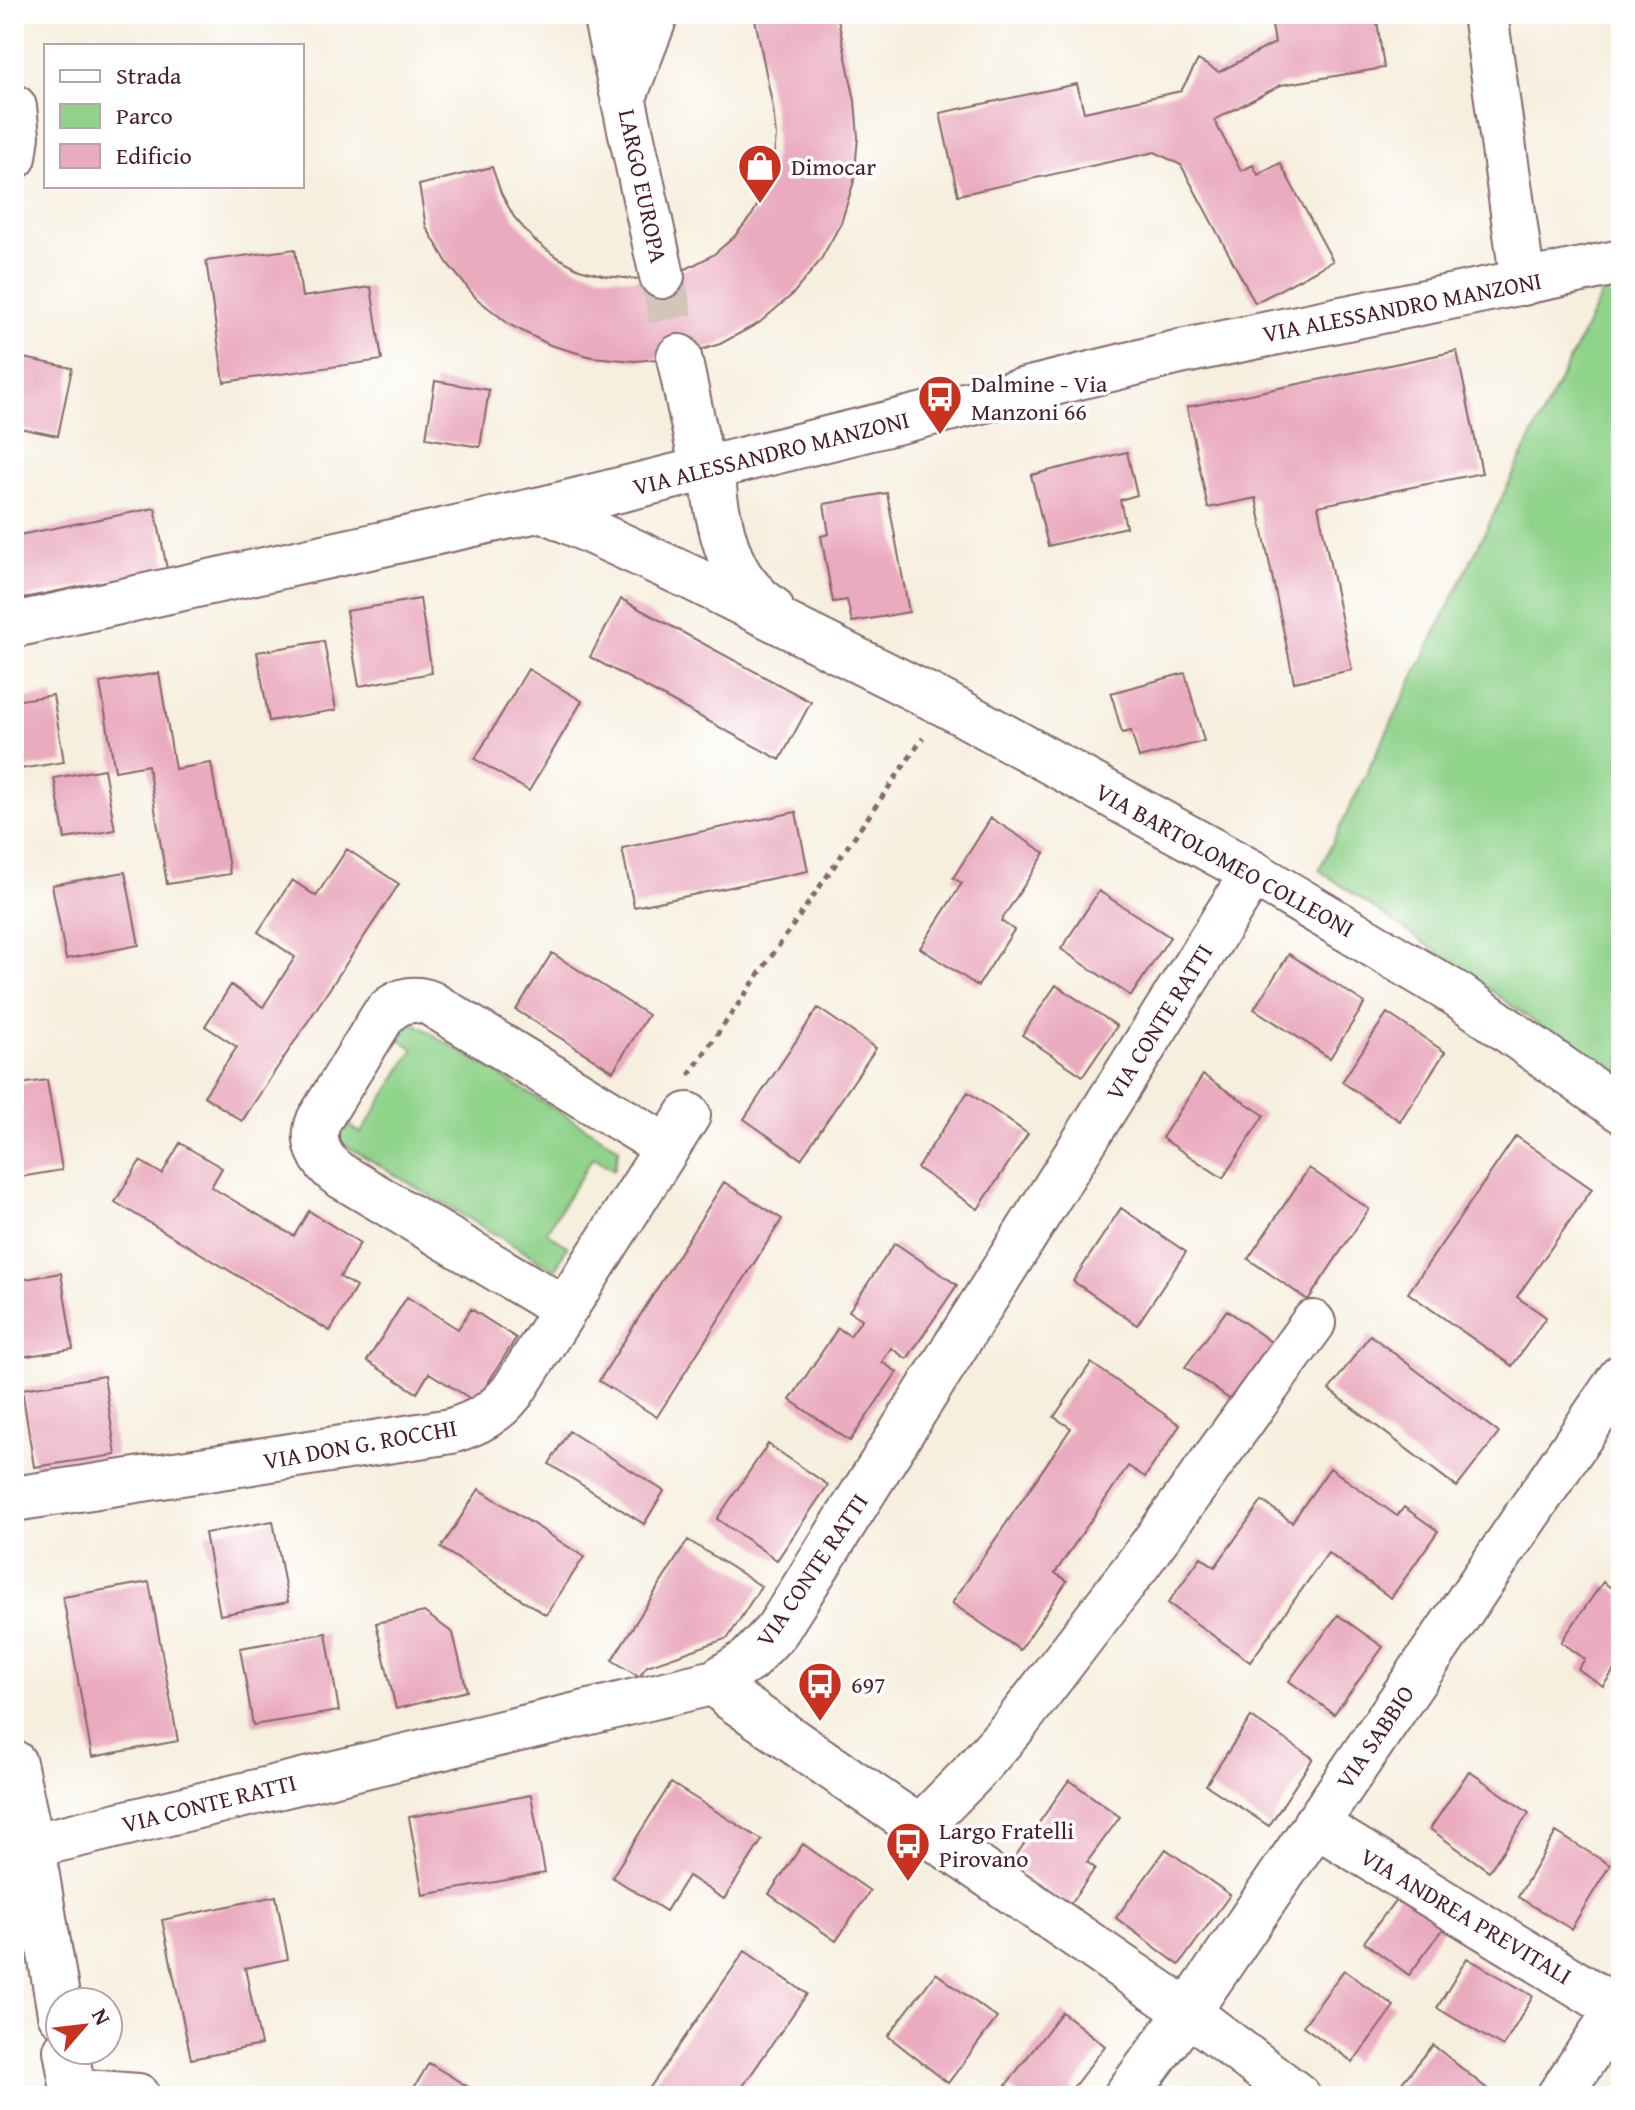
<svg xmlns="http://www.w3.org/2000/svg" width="1635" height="2110" viewBox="0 0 1635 2110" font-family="'Gentium Book Plus',serif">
<rect width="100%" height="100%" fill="#fff"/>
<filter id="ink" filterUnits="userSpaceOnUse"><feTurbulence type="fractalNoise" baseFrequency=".0125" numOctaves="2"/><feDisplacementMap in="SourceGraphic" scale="16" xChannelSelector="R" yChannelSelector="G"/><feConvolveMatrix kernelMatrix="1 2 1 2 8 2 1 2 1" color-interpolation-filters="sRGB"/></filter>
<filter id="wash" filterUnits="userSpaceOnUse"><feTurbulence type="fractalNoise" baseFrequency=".006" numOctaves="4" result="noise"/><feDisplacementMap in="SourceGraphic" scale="32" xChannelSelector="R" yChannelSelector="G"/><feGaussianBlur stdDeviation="1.8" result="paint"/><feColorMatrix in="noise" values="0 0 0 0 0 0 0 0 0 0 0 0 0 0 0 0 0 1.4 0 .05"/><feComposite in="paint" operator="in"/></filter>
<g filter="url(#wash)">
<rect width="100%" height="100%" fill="#f6efde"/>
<path fill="#90d38b" stroke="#6d795b" stroke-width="2" d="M1621,286v799l-172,-125 -130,-90 285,-580z
M401,1015l218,133 -5,22 -21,-13 -47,75 21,14 -12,24 -220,-131 1,-22 25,16 53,-84 -25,-17z"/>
<g id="blocks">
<path fill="#eaabbf" d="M754,14h83l18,87 3,36 -4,44 -13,42 -21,38 -28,34 -33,28 -39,21 -41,13 -44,4 -43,-4 -42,-12 -40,-20 -34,-27 -28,-34 -22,-37 -7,-42 73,-18 9,26 13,24 19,22 22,17 24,13 27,7 28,3 28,-3 26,-8 25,-13 21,-18 18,-22 13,-24 8,-27 3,-28 -3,-28z
M1270,14h106l8,54 -103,17 -67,35 27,51 12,-6 5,10 22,-12 53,98 -78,42 -74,-138 -26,-13 -197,43 -18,-82 137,-29 7,28 97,-21 17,-31 21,12 56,-29z
M295,249l7,48 69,-10 11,73 -158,22 -18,-121z
M1457,351l25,122 -164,33 34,164 -58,12 -38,-184 -48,10 -21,-101z
M14,356l58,12 -14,68 -44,-9z
M435,381l54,9 -9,57 -54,-9z
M1127,452l10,43 -17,5 6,27 -78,19 -17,-71z
M887,493l22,119 -57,10 -5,-22 -14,2 -12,-66 8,-2 -5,-30z
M155,508l12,61 -153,31v-64z
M420,599l12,74 -73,13 -13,-75z
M621,599l190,103 -31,58 -190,-103z
M324,641l12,69 -67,11 -12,-69z
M528,669l54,32 -53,90 -54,-32z
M159,673l16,96 36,-6 19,111 -63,10 -19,-119 -33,6 -15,-88z
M1185,673l19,68 -65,17 -8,-27 -9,2 -11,-40z
M53,695l11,67 -50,8v-69z
M104,769l11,61 -50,9 -11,-61z
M796,812l12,59 -174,36 -12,-59z
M991,818l54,35 -44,68 13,9 -36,56 -58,-38 42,-65 -9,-5z
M347,849l52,35 -157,237 -38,-25 33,-49 -32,-21 26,-41 32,22 32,-50 -37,-25 34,-52 24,16z
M125,872l14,73 -73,14 -14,-74z
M1099,891l71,46 -39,59 -70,-47z
M552,953l96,62 -35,56 -97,-61z
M1289,954l76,49 -35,55 -76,-49z
M1056,985l61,41 -34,50 -61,-41z
M818,1008l58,40 -75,111 -57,-40z
M1387,1013l58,39 -45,69 -58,-39z
M1203,1075l61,40 -41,63 -61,-40z
M47,1080l15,90 -48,8v-93z
M968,1092l60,42 -50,75 -61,-41z
M1516,1136l76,53 -75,108 29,20 -34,49 -104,-73z
M180,1143l42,25 -11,19 83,49 15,-25 51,32 -20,34 16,10 -26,44 -215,-129 25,-41 22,13z
M1309,1168l60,41 -61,91 -60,-41z
M724,1182l58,37 -125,198 -58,-36z
M1121,1208l65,44 -49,73 -64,-44z
M895,1243l62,42 -50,74 -16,-11 -9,14 15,10 -47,69 -60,-41 48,-72 12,8 12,-17 -13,-8z
M61,1273l12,76 -59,9v-77z
M407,1297l51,32 13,-20 45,29 -40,64 -47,-29 -12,20 -50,-32z
M1227,1310l51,37 -42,57 -51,-37z
M1370,1335l129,98 -42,54 -128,-97z
M1091,1363l89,62 -35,52 -17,-11 -73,107 12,8 -47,69 -68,-47 119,-175 -17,-11z
M104,1376l12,79 -82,12 -12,-78z
M569,1431l95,60 -20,33 -95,-60z
M768,1444l60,41 -51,75 -60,-41z
M1330,1468l67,48 7,-9 34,24 -47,67 -63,-45 -78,109 -82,-59 33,-46 14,10 47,-66 30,21z
M479,1489l105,68 -38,58 -105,-67z
M273,1521l15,81 -68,13 -15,-82z
M688,1540l73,46 -33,52 -81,28 -8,11 -27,-17z
M149,1582l29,159 -86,16 -29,-160z
M1603,1582l18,13v65l-18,26 -25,-17 7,-10 -24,-17z
M424,1612l29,21 14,58 -71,18 -20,-86z
M1338,1615l45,32 -49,67 -45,-33z
M326,1633l13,78 -86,14 -13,-77z
M1251,1717l62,41 -44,68 -63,-41z
M1469,1771l60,42 -40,58 -59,-42z
M1069,1780l51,37 -33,45 8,6 -26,38 -59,-42z
M671,1783l91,57 -38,59 -36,-23 -22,35 -54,-34z
M531,1795l14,78 -122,22 -14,-78z
M1556,1832l54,33 -39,64 -53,-32z
M803,1844l67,47 -34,50 -67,-47z
M1166,1849l64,46 -51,70 -63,-47z
M1403,1890l44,34 -38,51 -45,-33z
M276,1896l12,63 -43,9 16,77 -70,14 -29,-139z
M745,1951l62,43 -71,102h-92z
M1467,1958l66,38 -30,51 -66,-39z
M1344,1970l50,36 -41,56 -50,-36z
M936,1973l61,45 -49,65 -60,-47z
M1062,2012l43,34 -33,43 9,7h-61l-14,-11z
M1433,2045l63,51h-105z
M429,2063l54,33h-74z"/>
</g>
</g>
<g filter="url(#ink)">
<use href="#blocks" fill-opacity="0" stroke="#86686a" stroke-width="2"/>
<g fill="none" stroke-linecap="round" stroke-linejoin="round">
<path stroke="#d4c5ba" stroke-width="44" stroke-dasharray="44 22" stroke-linecap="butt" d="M662,276l17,81"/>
<g stroke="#86686a" stroke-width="48">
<path id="minor" d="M605,14l57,262
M1485,14l38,269
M624,97l32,-83
M14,107l3,29 -3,21
M679,357l24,113
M715,467c-3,17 0,34 4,51 8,38 19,66 52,90
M542,509l152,70 253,126 306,168 205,122 163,115
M14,625l528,-116 638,-157 441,-90
M565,1309l-227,-135c-17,-13 -28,-32 -19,-54l64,-104c12,-15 29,-20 47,-13l237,144
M14,1499l437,-68c26,-8 45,-18 62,-40l175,-276
M715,1682l16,16 72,50 385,264 110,84
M14,1763l18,83 28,168
M1315,1824l303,185
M919,1828l53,-54 42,-48 125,-163 174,-240
M14,1850l701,-168 34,-22 28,-30 476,-757
M66,2050l8,46
M73,2091l65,5
M1126,2096l62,-84 433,-635
M1559,2096l62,-92"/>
</g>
<path stroke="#86686a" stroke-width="5" stroke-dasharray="6 6" stroke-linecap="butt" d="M689,1075l234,-337"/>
<use href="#minor" stroke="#fff" stroke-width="44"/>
</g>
</g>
<defs>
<g id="shop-pin" transform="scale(2.3)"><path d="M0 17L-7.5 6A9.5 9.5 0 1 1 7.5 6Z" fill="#c8321e" stroke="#fff"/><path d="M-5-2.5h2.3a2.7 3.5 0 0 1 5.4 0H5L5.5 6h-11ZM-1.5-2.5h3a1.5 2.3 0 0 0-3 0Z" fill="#fff"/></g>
<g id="bus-pin" transform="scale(2.3)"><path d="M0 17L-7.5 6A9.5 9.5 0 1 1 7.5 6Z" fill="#c8321e" stroke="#fff"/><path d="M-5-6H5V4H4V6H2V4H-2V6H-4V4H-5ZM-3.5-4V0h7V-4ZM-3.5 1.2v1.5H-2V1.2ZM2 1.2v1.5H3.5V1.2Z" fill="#fff"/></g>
</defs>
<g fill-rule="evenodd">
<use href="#shop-pin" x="760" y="166"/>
<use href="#bus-pin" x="940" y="397"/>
<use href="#bus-pin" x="820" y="1684"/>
<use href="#bus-pin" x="908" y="1844"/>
</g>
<g text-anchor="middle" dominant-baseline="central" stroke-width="7" stroke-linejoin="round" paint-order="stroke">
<g font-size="24" fill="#4a1f2b" stroke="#fff" text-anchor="start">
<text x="791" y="166">Dimocar</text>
<text x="971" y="383">Dalmine - Via<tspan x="971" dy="28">Manzoni 66</tspan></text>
<text x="851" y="1684">697</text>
<text x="939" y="1830">Largo Fratelli<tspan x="939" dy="28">Pirovano</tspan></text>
</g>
<g font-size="24" fill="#4a1f2b" stroke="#fff">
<text transform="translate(643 186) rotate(78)">LARGO EUROPA</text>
<text transform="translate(1402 307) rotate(-11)">VIA ALESSANDRO MANZONI</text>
<text transform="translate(771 453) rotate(-14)">VIA ALESSANDRO MANZONI</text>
<text transform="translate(1225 860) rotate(29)">VIA BARTOLOMEO COLLEONI</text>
<text transform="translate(1159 1022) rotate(-58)">VIA CONTE RATTI</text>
<text transform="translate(360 1444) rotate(-10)">VIA DON G. ROCCHI</text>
<text transform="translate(812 1570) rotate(-56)">VIA CONTE RATTI</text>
<text transform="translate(1375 1737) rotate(-56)">VIA SABBIO</text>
<text transform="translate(209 1803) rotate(-14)">VIA CONTE RATTI</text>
<text transform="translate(1466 1916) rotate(31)">VIA ANDREA PREVITALI</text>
</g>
</g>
<rect width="1635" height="2110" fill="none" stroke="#fff" stroke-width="48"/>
<rect x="44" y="44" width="260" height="144" fill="#ffffff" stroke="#b7a5aa" stroke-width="2"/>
<rect x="60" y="70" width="40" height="12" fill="#ffffff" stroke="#b7a5aa" stroke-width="2"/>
<text x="116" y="84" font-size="24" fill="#4a1f2b">Strada</text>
<rect x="60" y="104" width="40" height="24" fill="#90d38b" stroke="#b7a5aa" stroke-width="2"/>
<text x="116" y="124" font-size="24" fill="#4a1f2b">Parco</text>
<rect x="60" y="144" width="40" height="24" fill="#eaabbf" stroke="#b7a5aa" stroke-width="2"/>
<text x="116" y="164" font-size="24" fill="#4a1f2b">Edificio</text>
<g transform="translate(84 2026) rotate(62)"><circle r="38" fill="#ffffff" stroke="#b7a5aa" stroke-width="2"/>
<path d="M0-6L14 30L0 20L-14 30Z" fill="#c8321e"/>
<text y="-12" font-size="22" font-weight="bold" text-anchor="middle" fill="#4a1f2b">N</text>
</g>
</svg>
